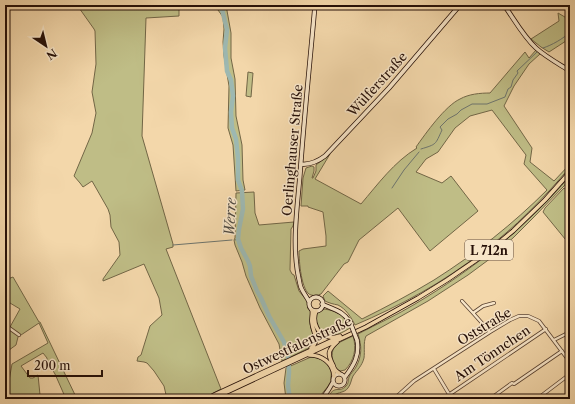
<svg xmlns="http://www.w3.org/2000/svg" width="575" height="404" viewBox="0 0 575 404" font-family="'Libre Caslon Text',serif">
<rect width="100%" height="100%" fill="#f3d7aa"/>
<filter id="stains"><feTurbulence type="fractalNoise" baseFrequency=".005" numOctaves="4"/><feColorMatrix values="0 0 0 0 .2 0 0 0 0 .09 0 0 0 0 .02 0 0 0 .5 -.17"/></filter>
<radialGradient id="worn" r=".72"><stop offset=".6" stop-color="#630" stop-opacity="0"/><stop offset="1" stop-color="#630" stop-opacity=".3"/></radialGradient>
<path fill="#bfbd86" stroke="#726646" d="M77,5h102v11l-33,2 -4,118 31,108v3l-7,2 55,140 -19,10h-35l-3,-13 -10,-15 -7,-8 -3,-1 -7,-1 1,-4 3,-2 9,-29 12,-11 -3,-17 -15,-34 -41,17v-2l17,-24 -1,-13 -8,-15 -1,-12 -2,-6 -16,-28 -9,6 -3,-4 -6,-7 18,-43 4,-20 -4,-21 4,-28 -1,-33 -1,-2z
M218,5h8l5,28v25l4,21 1,37 6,29 1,35 2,10 -9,1 -3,-46 -5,-17 1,-42 -5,-30 -1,-14 1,-13 -1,-12 -5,-7z
M558,13l12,7v17l-1,2 -20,13 -8,-5 -10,-8 28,-18z
M536,50l4,4 -11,10 -15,22 -10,20 28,42 -2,14 24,19 16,-17v3c-26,31 -55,61 -88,85 -38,30 -82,54 -127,73 -4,-8 -9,-16 -17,-20 -5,-1 -9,-2 -13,-4l-2,-5 5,-5 34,28c24,-12 49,-25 72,-39 41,-26 79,-56 113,-90l-23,-26 2,-9 -34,-45 -22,6 -15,12 -17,24 -12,7 -10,13 26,11 9,-7 27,35 -48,40 -32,-43 -39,32 -11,22 -4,2 -23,30c-3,1 -7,2 -10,1 -10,-3 -12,-35 -12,-44l4,-2 23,-3v-10l-3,-24 -15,-5v-1h-7l2,-28 3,-10 6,-2 2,1v4l-2,7h1l3,-7v-6l14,-11 -15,25 46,25c17,-20 33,-42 56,-56l-1,-1c10,-14 29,-41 44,-48 9,-5 20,-6 30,-6l35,-41 4,6z
M248,72l5,1 -2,24 -5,-1z
M570,176v2l-6,8 -31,32 -19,19 -23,21 -23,17 -40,26 -62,35c-3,7 -1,15 -2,22 -2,8 -7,12 -11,18 -2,4 -2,8 -5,12 -4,6 -13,3 -17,11h-4c8,-16 12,-5 19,-13 3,-3 2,-6 3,-9 1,-3 5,-6 7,-10 6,-11 6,-21 2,-33 19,-10 39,-19 57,-30 59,-35 110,-76 155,-128z
M564,188l6,4v53l-27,-33 2,-4z
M254,192l1,21 4,12 35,-3 -1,4 -2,3 -1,41 2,4 2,1 5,16 8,10 1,6 3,5 -1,12 4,14 -2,6 -3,4 -27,13 -3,-17 -19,-36 -14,-32 -4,-14 -7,-17 -1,-5 1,-2 1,-45z
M13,277l26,45h1l37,77h-11l-11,-25 -8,-13v-3l-4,-5 -22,13 9,12h3l5,-3 2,20 -11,4h-21l-1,-7 5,-28 36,-21 -9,-20 -21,14 -2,8 -11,8v-17l15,-27 -15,-9v-20z
M324,309c14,2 20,6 26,19 -5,3 -11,7 -18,7 -11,1 -20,-12 -15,-22z
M353,336c4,13 1,25 -8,34l-5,1c-4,-2 -6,-6 -7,-10 -4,-17 8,-19 20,-25z
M311,357c11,0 22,9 20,20 0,2 0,5 -1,6 -3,6 -9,10 -11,16h-33l-2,-16 2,-15z"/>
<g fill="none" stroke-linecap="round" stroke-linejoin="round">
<path stroke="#6d746d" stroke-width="1" d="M543,48c9,-3 20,-9 27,-16
M421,149c16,-5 14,-4 21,-19l-2,-3 8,-8 9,-5 4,-4 11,-6h15l18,-7 3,-8 3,-2 2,-7 5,-7 -1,-2 20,-19
M392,188l12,-18 15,-18
M235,240l3,-1
M173,245l59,-5"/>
<path stroke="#9db8b1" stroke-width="4.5" d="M221,5l6,25 -2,18 2,23 4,9 2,16 -2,16 1,16 4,11 2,19v22l4,11 1,18 -4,20 -1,10 3,9 7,13 2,5 1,10 6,15 4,7 8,18 15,26 4,12 1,18 -1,14 2,13"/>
<g stroke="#584130" stroke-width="4">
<path id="street" d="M462,301l11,12
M5,325l14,10
M490,332l-17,-19 10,-7 11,-3
M554,340l16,-8
M434,369l18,30
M450,394l96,-65
M400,395l4,4
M394,399l20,-18 76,-49 20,-12 9,-4h9l11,5 31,41
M490,399l22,-16 2,1 48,-33
M537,399l33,-25"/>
</g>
<g stroke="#250f07" stroke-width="5">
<path id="secondary" d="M504,5c10,14 19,31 32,43 10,9 23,16 34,23
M301,164c9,1 16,-2 24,-8l64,-68 71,-83
M309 304a7 7 0 1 1 14 0a7 7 0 1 1-14 0Z
M309,302c-2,-6 -8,-11 -9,-18 -9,-36 -3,-73 0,-109 4,-57 10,-113 15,-170
M322,304c12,6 20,6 28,18
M333 380a6 6 0 1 1 12 0a6 6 0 1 1-12 0Z
M345,377c9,-12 15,-22 12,-37
M322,399l7,-10 4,-7"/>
</g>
<g stroke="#250f07" stroke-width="5">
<path id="primary" d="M316,311c-4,10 1,25 14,26 3,1 7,0 10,-1
M337,342c-9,8 -10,12 -4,23 1,4 2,6 6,8
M311,348c10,-9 2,-14 1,-25 -1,-4 1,-9 0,-13
M309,355c13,0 24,8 25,21
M208,399l6,-4 121,-56
M212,399l154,-72 52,-29 29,-18 38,-26 28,-23 32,-31 25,-28"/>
</g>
<use href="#street" stroke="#f7e5c8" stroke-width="2.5"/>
<use href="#secondary" stroke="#f7e5c8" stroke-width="3.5"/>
<use href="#primary" stroke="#f3d7aa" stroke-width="3.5"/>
<g stroke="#250f07" stroke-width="5" stroke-linecap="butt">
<path id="secondary-bridge" d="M350,322l7,18"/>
</g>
<use href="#secondary-bridge" stroke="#f7e5c8" stroke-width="3.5"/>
</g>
<g text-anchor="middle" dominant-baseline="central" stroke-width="3" stroke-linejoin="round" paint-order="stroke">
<rect fill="#f7e5c8" stroke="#644f41" stroke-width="1" x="465" y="240" width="48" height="20" rx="3"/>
<g font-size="12" font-weight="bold" fill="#250f07">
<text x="489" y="250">L 712n</text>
</g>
<g font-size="13" fill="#250f07" stroke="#f7e5c8">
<text transform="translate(377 84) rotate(-48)">Wülferstraße</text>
<text transform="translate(292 150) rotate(-85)">Oerlinghauser Straße</text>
<text transform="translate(484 326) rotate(-31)">Oststraße</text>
<text transform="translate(297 345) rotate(-25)">Ostwestfalenstraße</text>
<text transform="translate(492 353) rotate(-34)">Am Tönnchen</text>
</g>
<g font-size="14" font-style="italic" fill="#4f4a42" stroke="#f7e5c8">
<text transform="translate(230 217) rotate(-87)">Werre</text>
</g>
</g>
<rect width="575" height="404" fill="none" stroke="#f3d7aa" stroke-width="20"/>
<rect x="6" y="6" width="563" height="392" fill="none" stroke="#250f07" stroke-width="2"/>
<rect x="10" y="10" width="555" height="384" fill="none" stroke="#250f07"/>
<g transform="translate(46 46) rotate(145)" stroke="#f7e5c8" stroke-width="3" paint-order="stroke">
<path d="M0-3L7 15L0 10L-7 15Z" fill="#250f07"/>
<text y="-6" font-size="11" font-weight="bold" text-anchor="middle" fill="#250f07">N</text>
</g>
<path d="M28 370v6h74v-6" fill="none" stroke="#250f07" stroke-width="2"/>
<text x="34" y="370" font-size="12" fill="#250f07" stroke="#f7e5c8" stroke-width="3" paint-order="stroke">200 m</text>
<rect width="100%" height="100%" filter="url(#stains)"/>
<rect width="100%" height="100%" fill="url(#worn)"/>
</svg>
